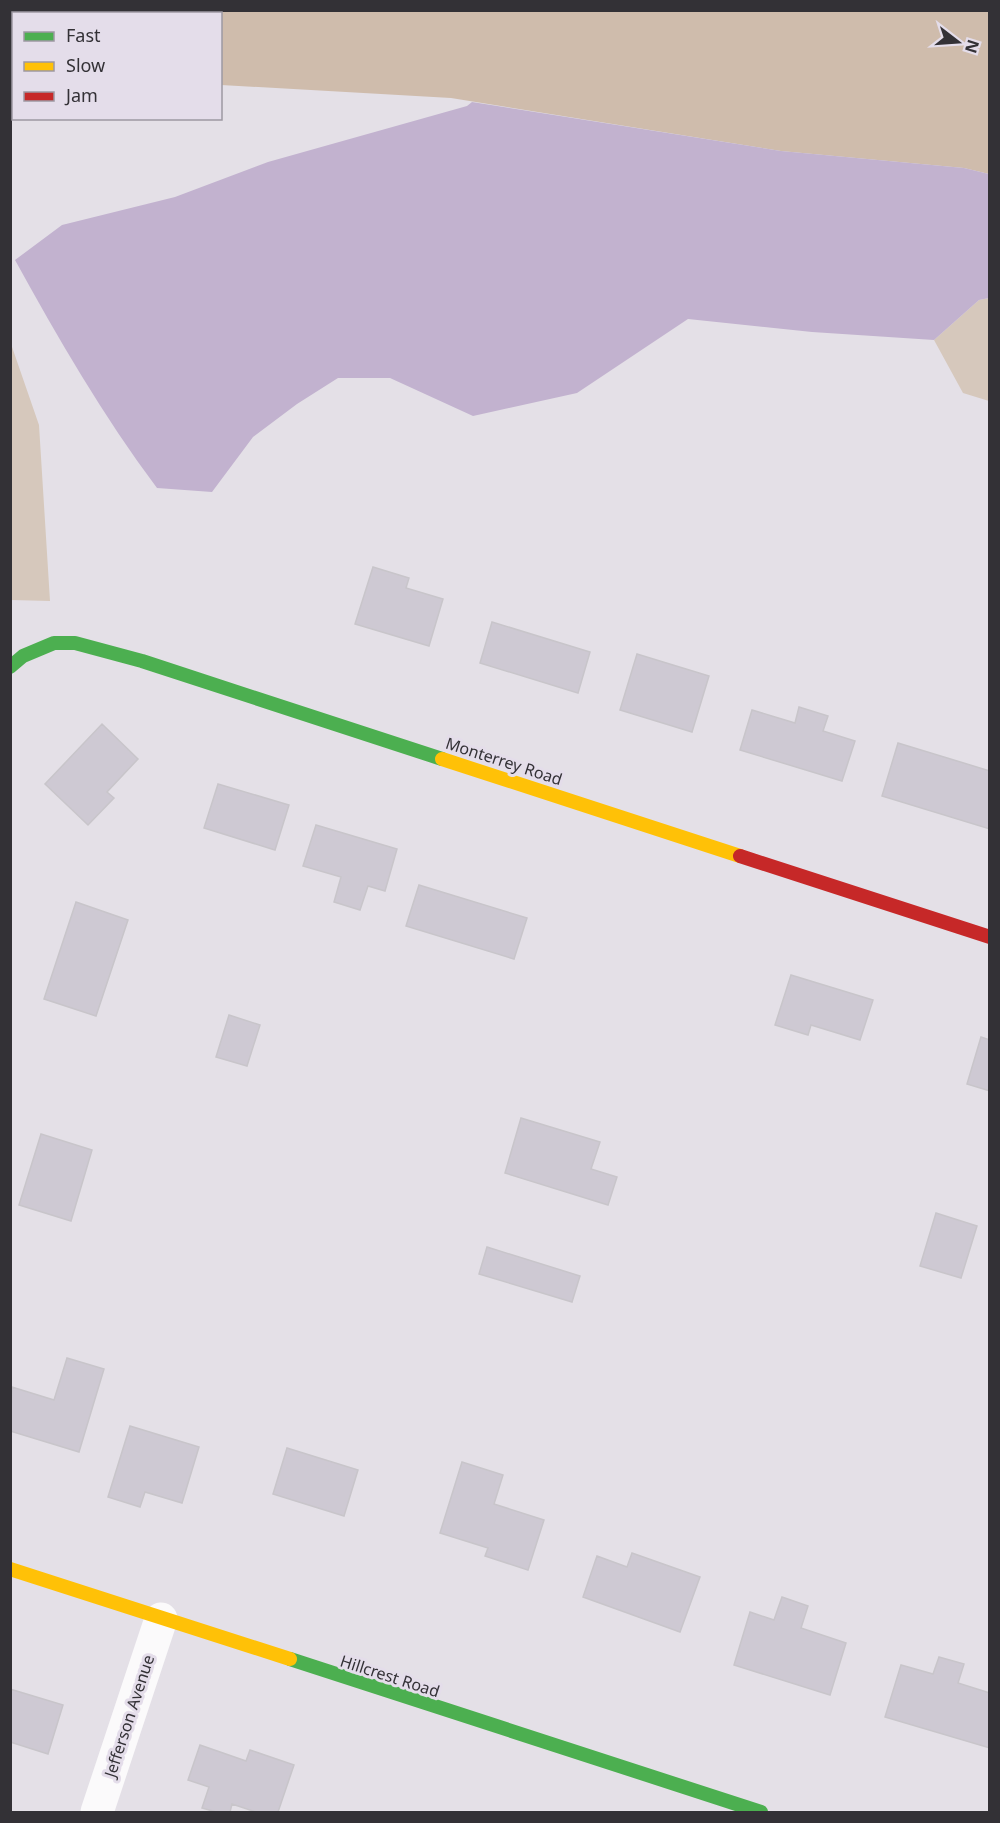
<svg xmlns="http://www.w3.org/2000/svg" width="1000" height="1823" viewBox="0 0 1000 1823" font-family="'Noto Sans',sans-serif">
<rect width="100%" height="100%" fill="#e4e0e7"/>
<path fill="#d6c8bc" d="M989,298v103l-26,-8 -29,-53 45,-40z
M11,344l28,81 11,176 -39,-1z"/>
<path fill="#cfbcac" d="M11,10l978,1v163l-25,-6 -183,-17 -330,-53 -230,-13 -1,-71h-206l-1,27 -2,-1z"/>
<path fill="#c2b2cf" d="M472,102l309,49 183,17 25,6v124l-10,2 -45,40 -122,-8 -124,-13 -111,74 -104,23 -83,-38h-52l-41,26 -44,33 -41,55 -55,-4c-54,-72 -99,-150 -142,-228l47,-35 113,-28 93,-35 199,-56z"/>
<path fill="#cec9d3" stroke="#c8c5ca" stroke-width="1.5" d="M373,567l36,11 -3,10 37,11 -14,47 -74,-22z
M492,622l98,30 -12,41 -98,-30z
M637,654l72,22 -17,56 -72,-22z
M799,707l29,9 -5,15 32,10 -13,40 -102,-31 12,-40 43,13z
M102,724l36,35 -31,33 7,6 -26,27 -43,-41z
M898,743l92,28v58l-108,-33z
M218,784l71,21 -14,45 -71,-22z
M316,825l81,24 -12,42 -17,-5 -8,24 -26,-8 7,-25 -38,-11z
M419,885l108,33 -13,41 -108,-33z
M76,902l52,18 -32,96 -52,-17z
M791,975l82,25 -13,40 -49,-15 -3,10 -33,-10z
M229,1015l31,10 -13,41 -31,-9z
M981,1037l9,3v51l-23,-7z
M521,1118l79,24 -9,27 26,8 -9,28 -103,-32z
M41,1134l51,16 -21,71 -52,-16z
M936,1213l41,13 -16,52 -41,-12z
M487,1247l93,29 -8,26 -93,-28z
M67,1358l37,11 -25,83 -69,-21 2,-44 42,13z
M130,1426l69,21 -17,56 -37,-11 -5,15 -32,-10z
M287,1448l71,22 -14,46 -71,-22z
M462,1462l41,13 -9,29 50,16 -16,50 -43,-14 3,-8 -48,-15z
M632,1553l68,24 -20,55 -97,-35 14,-41 30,11z
M782,1597l26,9 -7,22 45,15 -16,52 -96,-30 16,-53 24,8z
M939,1657l25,7 -6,19 32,10v55l-105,-31 16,-52 32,9z
M10,1689l53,16 -15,49 -38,-12z
M200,1745l46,16 4,-11 44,15 -16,47h-22l-24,-8 -2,8h-14l-14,-4 7,-21 -21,-7z"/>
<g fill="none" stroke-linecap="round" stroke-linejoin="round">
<path stroke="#fbfafb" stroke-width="33" d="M97,1812l64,-193"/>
<path stroke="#4caf50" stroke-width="14" d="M10,667l13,-11 31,-13h21l67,18 300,98
M290,1659l471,153"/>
<path stroke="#ffc107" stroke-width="14" d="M442,759l298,97
M10,1569l280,90"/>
<path stroke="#c62828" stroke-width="14" d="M740,856l250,81"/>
</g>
<g text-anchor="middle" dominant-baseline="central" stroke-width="6" stroke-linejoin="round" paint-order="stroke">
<g font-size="16" fill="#333136" stroke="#e4ddea">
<text transform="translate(504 761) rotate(18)">Monterrey Road</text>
<text transform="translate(390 1676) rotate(18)">Hillcrest Road</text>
<text transform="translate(129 1716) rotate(-72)">Jefferson Avenue</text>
</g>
</g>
<rect width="1000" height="1823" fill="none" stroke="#333136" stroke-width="24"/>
<rect x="12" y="12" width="210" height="108" fill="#e4ddea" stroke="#9d98a2" stroke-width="1.5"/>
<rect x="24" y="32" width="30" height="9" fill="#4caf50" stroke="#9d98a2" stroke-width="1.5"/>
<text x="66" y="42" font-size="18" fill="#333136">Fast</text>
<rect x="24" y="62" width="30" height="9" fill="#ffc107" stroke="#9d98a2" stroke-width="1.5"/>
<text x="66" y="72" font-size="18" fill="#333136">Slow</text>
<rect x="24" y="92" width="30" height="9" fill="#c62828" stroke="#9d98a2" stroke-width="1.5"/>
<text x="66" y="102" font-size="18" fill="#333136">Jam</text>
<g transform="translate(958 42) rotate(107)" stroke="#e4ddea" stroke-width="4.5" paint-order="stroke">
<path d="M0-4.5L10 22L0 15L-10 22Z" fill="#333136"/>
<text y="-9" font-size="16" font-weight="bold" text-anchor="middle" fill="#333136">N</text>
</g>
</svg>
